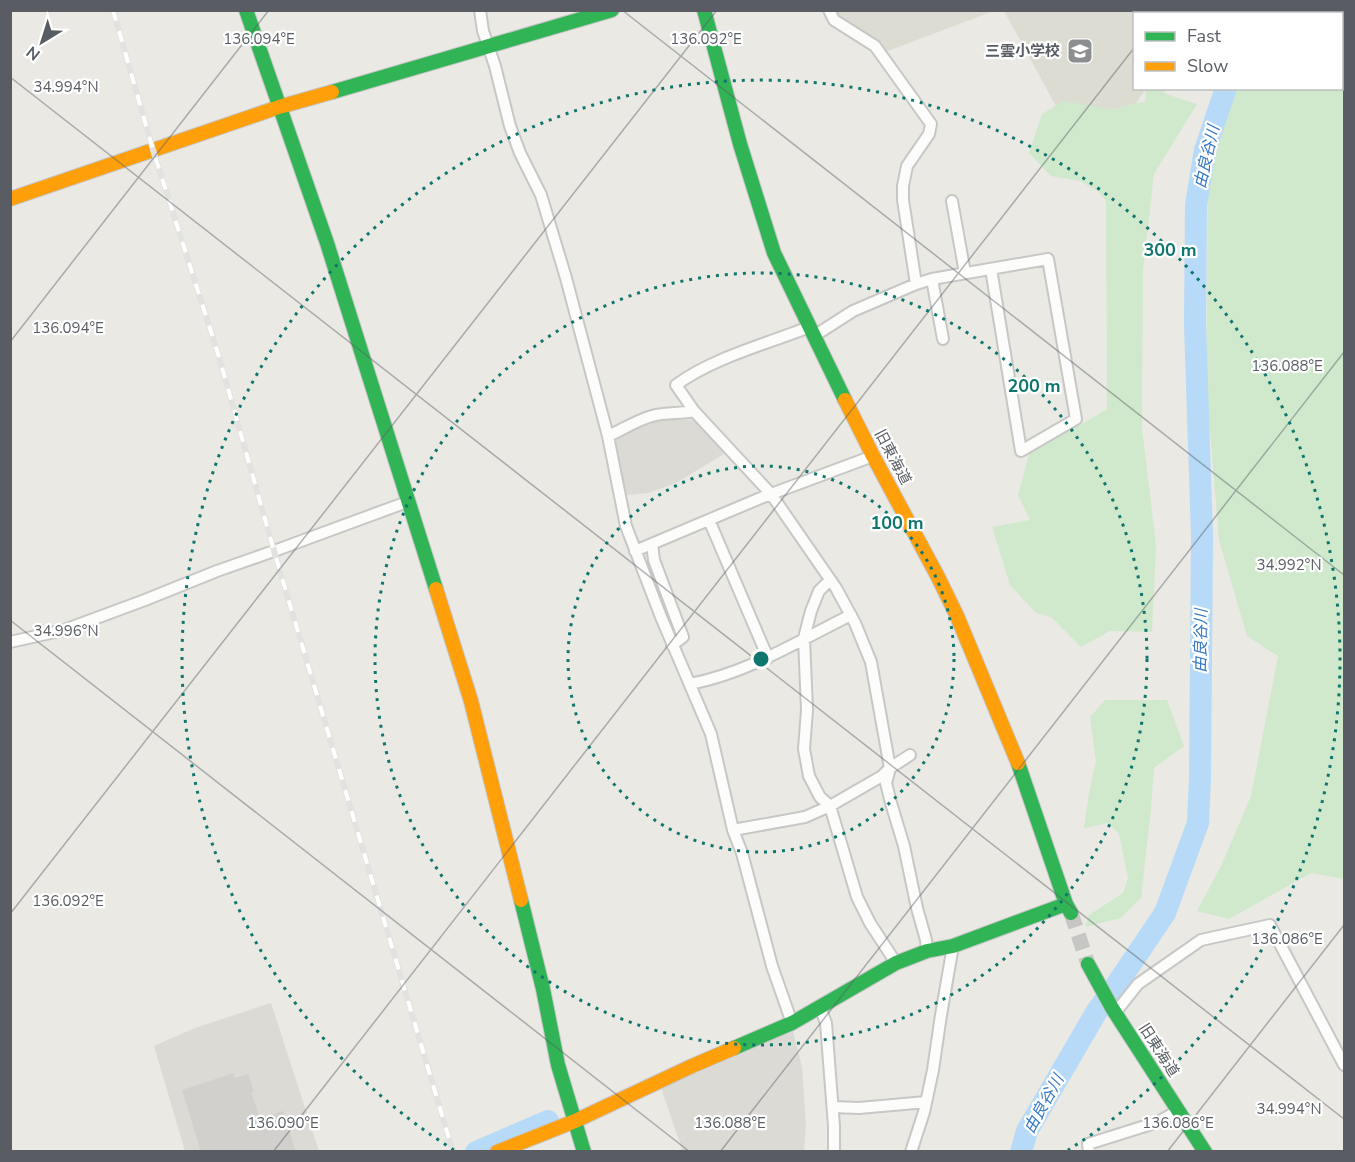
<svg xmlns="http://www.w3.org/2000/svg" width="1355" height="1162" viewBox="0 0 1355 1162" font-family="'Nunito Sans','Noto Sans JP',sans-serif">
<rect width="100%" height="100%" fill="#eae9e4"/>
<path fill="#dbdad5" d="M668,417l31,4 28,31 -51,31 -28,10 -22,2 -13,-57 41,-20z
M271,1003l48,148h-134l-31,-105 41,-18z
M793,1031l9,36 4,58 -2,26h-128l6,-2 -21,-61z"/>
<path fill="#dddcd3" d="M834,11h160l-109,41 -47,-34z
M1004,11h139l2,2 -11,1v74l12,1 -15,21 -74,-2z"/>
<path fill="#d0e9cd" d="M1277,10l67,1v868l-33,-6 -82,46 -32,-8 24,-45 30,-70 27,-140 -31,-20 -28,-96 -13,-158 2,-222 27,-71 107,-1v-74l-67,-1z
M1146,89h17l3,5 31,10 -43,70 -11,96 -1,158 14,117 -4,87 -42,-1 -29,16 -30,-30 -15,-4 -26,-28 -18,-58 38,-7 -12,-25 12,-45 52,-26 25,-15 -1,-208 -8,-10 -18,-10 -29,-5 -22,-23 13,-39 22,-13 50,9 16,-6 15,-2z
M1105,700h62l17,46 -30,22 -3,41 -10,89 -20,20 -36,9 4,-12 34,-22 5,-15 -9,-44 -11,-11 -24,5 5,-35 7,-32 -6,-44z"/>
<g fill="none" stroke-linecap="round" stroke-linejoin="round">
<path stroke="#b6daf7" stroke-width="22" d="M1263,14l2,-4
M476,1152l72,-31
M1021,1152l6,-21 70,-120 16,-21 52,-77 33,-90 2,-44 2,-243 -7,-212 1,-119 9,-55 21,-62"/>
</g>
<path fill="#d1d0cd" d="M234,1073l1,5 13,-4 6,18h-3l9,26 23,-7 13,41h-95l-19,-62z"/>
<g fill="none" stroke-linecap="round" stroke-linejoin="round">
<path stroke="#c6c6c4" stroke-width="15" stroke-dasharray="15 8" stroke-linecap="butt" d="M1071,913l17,51"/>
<g stroke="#c7c7c6" stroke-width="14">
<path id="street" d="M480,10l3,21 12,35 15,60 10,27 21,42 25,83 42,158 18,90 35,91 50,117 22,96 9,23 30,113 20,57
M829,10l5,10 41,26 56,78 -2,10 -22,32 -4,20v14l13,84
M952,201l13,72
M932,279l11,60
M814,336l39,-25 63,-27 16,-5 116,-20 28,160 -55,32 -30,-182
M694,411l77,83 65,94 19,35 16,39 19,106 -4,15 5,20 13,43 13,62 9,32 1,11
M608,436c14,-6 29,-16 44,-20 14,-4 28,-2 42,-5l-18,-26c36,-27 91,-41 133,-58
M709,520l59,138
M652,544l2,16 29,77 -11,8
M635,551l128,-54 110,-41
M830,580l-11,11 -8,20 -7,27 3,72 -3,39 5,27 11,21 10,9 52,-30 8,-8 20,-13
M10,642l54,-12 81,-30 72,-29 57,-20 133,-49
M690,684c58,-11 108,-43 161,-69
M733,830l72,-13 25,-11 27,91 13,26 26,40
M820,1007l6,16 8,103v26
M1115,1013l23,-29 63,-44 69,-15 74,140
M833,1107l26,1 67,-6
M911,1152l13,-40 9,-42 8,-55 12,-69
M1089,1152l-1,-8 70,-22 20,-11"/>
</g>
<g stroke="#c5c5c5" stroke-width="16">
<path id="fast" d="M246,10l81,233 109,346
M704,10l36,134 34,109 71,147
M332,92l280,-82
M1018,763l48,141 5,9
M521,900l22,89 15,76 26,87
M1088,964l24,44 93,144
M734,1048l58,-25 104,-60 31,-12 26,-5 113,-42"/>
</g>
<g stroke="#c5c5c5" stroke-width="16">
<path id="slow" d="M10,199l269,-92 53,-15
M845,400l28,56 65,121 19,39 61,147
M436,589l35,112 50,199
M497,1152l78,-31 117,-55 42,-18"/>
</g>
<use href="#street" stroke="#fcfcfb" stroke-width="10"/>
<use href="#fast" stroke="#30b455" stroke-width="14"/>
<use href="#slow" stroke="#ff9f0a" stroke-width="14"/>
<g stroke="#e2e2e1" stroke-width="6">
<path id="rail" d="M113,10l40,140 66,207 55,194 179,601"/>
</g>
<use href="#rail" stroke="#fff" stroke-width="4" stroke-dasharray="11" stroke-linecap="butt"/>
</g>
<path fill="none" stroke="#595d63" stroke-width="1.5" stroke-opacity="0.45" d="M622,10l722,565M1317,10l4,4M1162,14l2,-4M1342,29l2,3M10,77l1334,1042M10,342l259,-332M10,620l680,532M10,914l707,-904M273,1152l861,-1104M720,1152l624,-800M1167,1152l177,-227"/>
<g fill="none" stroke="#0f766e" stroke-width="3" stroke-dasharray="3 6">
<circle cx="761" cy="659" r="193"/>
<circle cx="761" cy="659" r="386"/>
<path d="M454 1150A579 579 0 1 1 1068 1150"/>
</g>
<defs>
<g id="school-square" transform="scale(1.35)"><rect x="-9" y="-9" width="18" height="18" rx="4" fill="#8c8e90" stroke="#fff"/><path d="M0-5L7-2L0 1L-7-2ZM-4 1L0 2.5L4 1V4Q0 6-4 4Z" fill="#fff"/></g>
</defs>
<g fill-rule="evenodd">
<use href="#school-square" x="1080" y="51"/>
</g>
<g text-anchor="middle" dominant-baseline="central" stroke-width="4.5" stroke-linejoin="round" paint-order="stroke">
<g font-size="15" font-weight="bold" fill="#595d63" stroke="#fff" text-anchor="end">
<text x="1060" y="51">三雲小学校</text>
</g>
<g font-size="15" fill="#595d63" stroke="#fff">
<text transform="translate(893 457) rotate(62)">旧東海道</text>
<text transform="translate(1159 1050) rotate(57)">旧東海道</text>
</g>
<g font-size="16" font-style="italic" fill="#3478c5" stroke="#fff">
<text transform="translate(1207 157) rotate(-77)">由良谷川</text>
<text transform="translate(1201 641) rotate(-89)">由良谷川</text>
<text transform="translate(1044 1104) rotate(-61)">由良谷川</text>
</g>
</g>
<g font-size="15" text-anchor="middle" fill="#595d63" stroke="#fff" stroke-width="4.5" stroke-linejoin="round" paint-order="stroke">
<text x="259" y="44">136.094°E</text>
<text x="706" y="44">136.092°E</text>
<text x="66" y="92">34.994°N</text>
<text x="68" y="333">136.094°E</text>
<text x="1287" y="371">136.088°E</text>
<text x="1289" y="570">34.992°N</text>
<text x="66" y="636">34.996°N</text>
<text x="68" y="906">136.092°E</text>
<text x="1287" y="944">136.086°E</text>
<text x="1289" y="1114">34.994°N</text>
<text x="283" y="1128">136.090°E</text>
<text x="730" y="1128">136.088°E</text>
<text x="1178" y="1128">136.086°E</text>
</g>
<circle cx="761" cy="659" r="9" fill="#0f766e" stroke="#fff" stroke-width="3"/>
<g font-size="18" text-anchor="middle" font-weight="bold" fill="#0f766e" stroke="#fff" stroke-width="4.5" stroke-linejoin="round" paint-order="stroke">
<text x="1170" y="256">300 m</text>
<text x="1034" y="392">200 m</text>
<text x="897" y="529">100 m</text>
</g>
<rect width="1355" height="1162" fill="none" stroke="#595d63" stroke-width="24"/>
<rect x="1133" y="12" width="210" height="78" fill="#ffffff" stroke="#bdbec1" stroke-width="1.5"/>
<rect x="1145" y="32" width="30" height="9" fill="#30b455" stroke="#bdbec1" stroke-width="1.5"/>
<text x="1187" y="42" font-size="18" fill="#595d63">Fast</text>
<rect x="1145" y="62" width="30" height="9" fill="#ff9f0a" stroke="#bdbec1" stroke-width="1.5"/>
<text x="1187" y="72" font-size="18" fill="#595d63">Slow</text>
<g transform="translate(42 42) rotate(218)" stroke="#ffffff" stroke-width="4.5" paint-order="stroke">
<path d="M0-4.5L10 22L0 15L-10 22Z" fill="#595d63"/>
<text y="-9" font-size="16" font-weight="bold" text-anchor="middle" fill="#595d63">N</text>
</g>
</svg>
